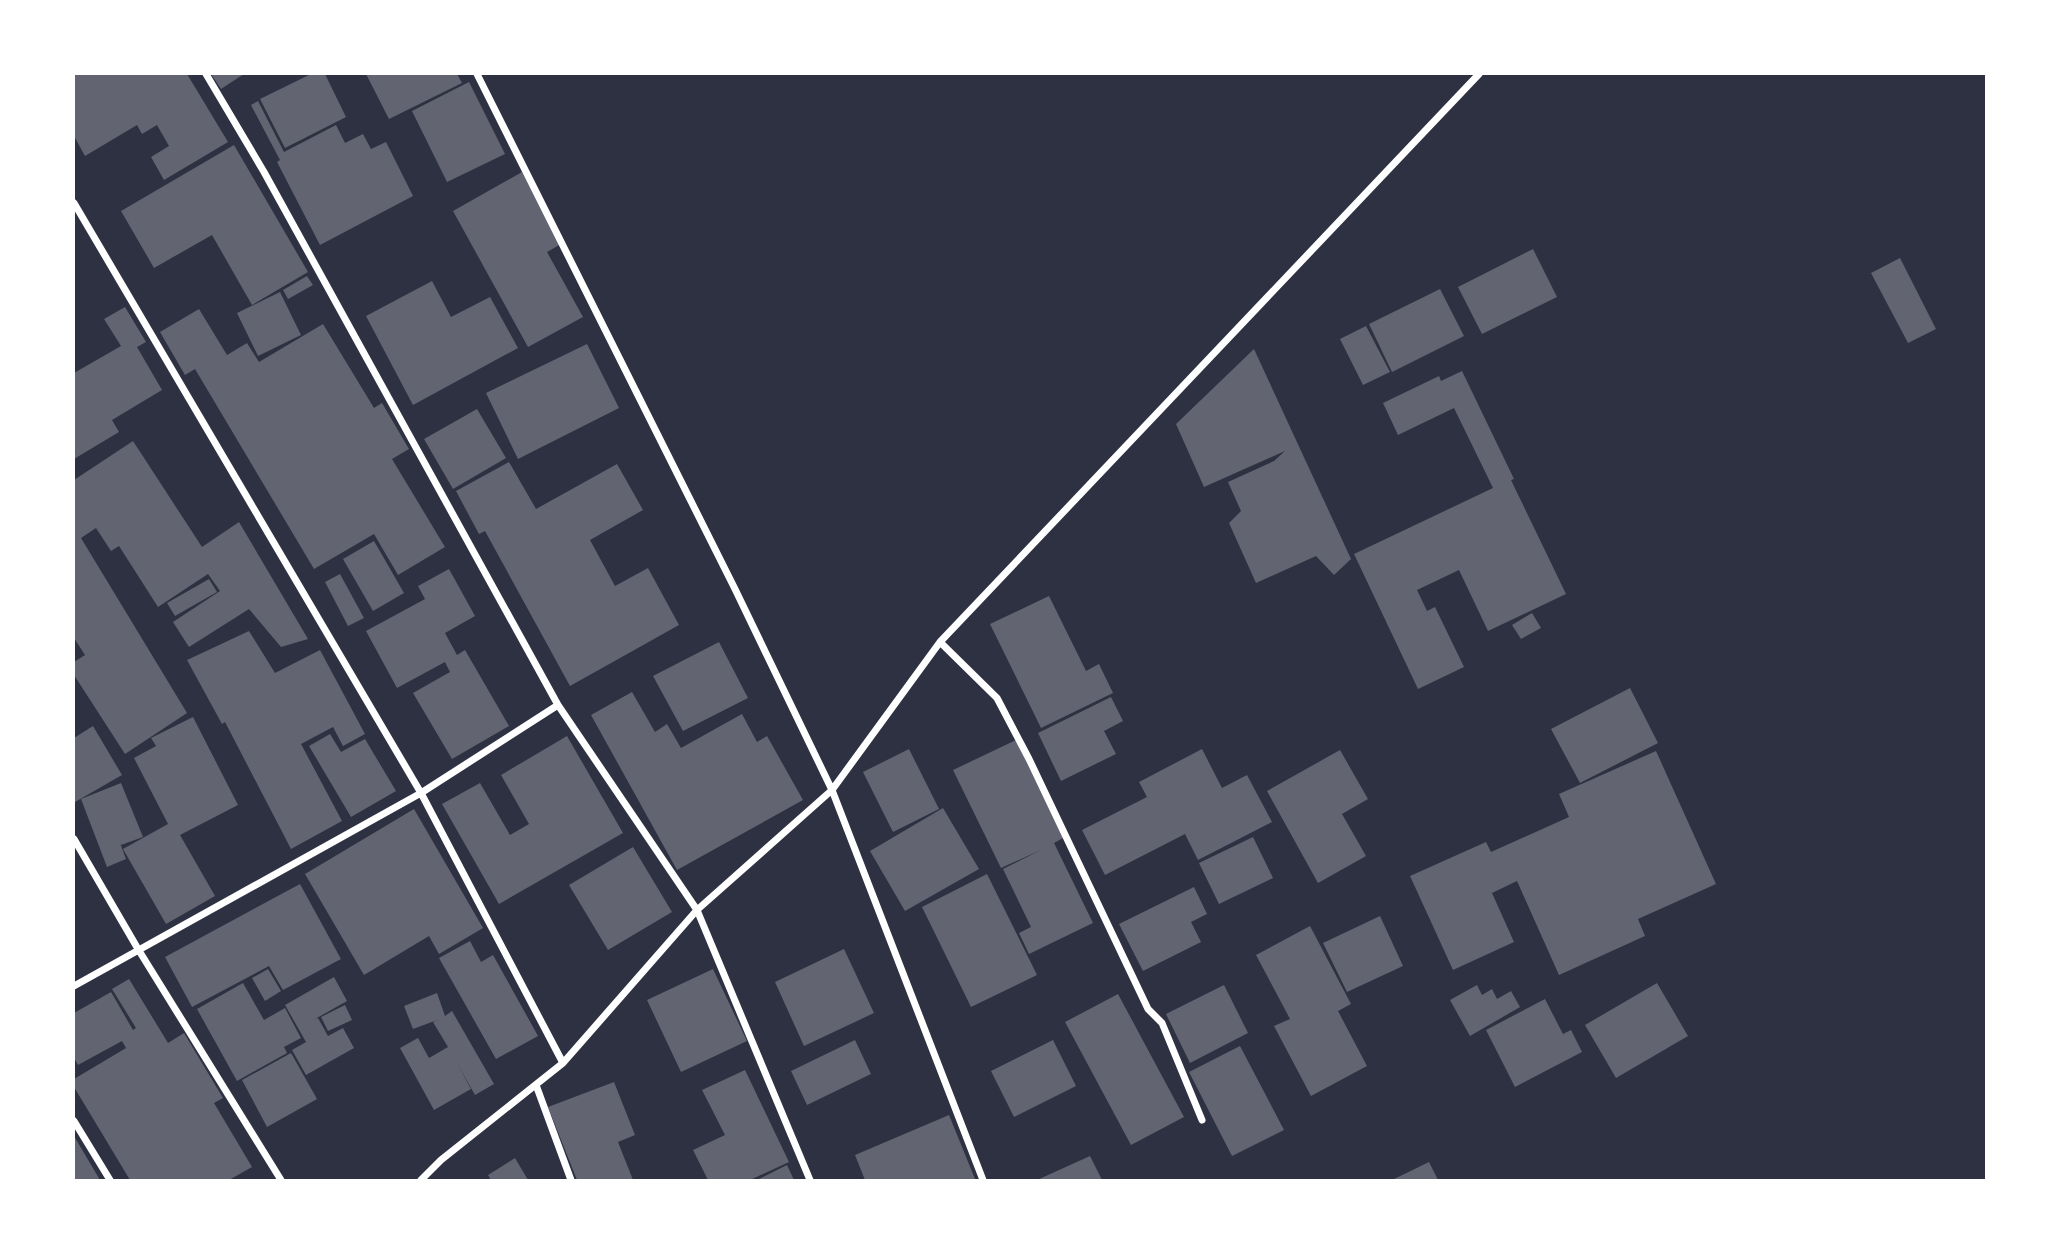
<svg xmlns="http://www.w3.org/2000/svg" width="2060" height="1254" viewBox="0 0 2060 1254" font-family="Figtree,sans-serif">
<rect width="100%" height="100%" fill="#2d3142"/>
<path fill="#626471" d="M74,74h113l41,68 -64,38 -13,-23 18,-11 -12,-21 -15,9 -5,-9 -52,31 -11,-20z
M211,74h33l-23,15z
M311,74h14l21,43 -61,31 -25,-49z
M366,74h91l5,9 -73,36z
M469,82l36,72 -58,28 -35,-71z
M258,101l26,51 52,-27 9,18 18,-9 8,15 15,-7 27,54 -93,49 -43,-83 3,-2 -29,-55z
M234,145l74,127 -56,33 -40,-70 -58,33 -33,-57z
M522,172l39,72 -14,8 36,65 -55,30 -75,-136z
M1533,249l24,48 -75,37 -24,-47z
M1900,258l36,71 -28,14 -37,-70z
M307,276l6,9 -25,14 -5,-9z
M432,281l19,36 39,-20 28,51 -105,57 -47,-89z
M1440,289l24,47 -72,36 -23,-48z
M280,292l21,43 -43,21 -21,-43z
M125,307l21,35 -9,5 25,43 -50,30 7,12 -45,27v-86l47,-27 -17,-27z
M199,309l28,46 20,-12 12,19 64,-38 51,84 8,-5 27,46 -17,10 53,88 -47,28 -24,-41 -60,35 -119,-200 -10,6 -25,-43z
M1366,326l24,46 -27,13 -23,-46z
M587,344l32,64 -101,51 -32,-66z
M1254,349l97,210 -17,16 -18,-19 -60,27 -27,-60 12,-12 -13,-29 46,-21 11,-10 -81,36 -28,-63z
M1462,371l52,108 -3,1 55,114 -78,37 -29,-61 -42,20 10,21 8,-4 29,60 -46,22 -64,-135 139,-66 -39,-80 -56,27 -15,-32 56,-27 2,5z
M477,409l29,49 -53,31 -29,-50z
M133,441l69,106 37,-25 69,117 -27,8 -32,-38 -60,38 -16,-25 47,-31 -12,-17 -50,33 -39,-61 -8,5 -15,-23 -15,10 106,175 -62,41 -51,-79v-13l11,-7 -11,-17v-158z
M509,462l27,47 81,-45 26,46 -53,30 25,46 33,-18 31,57 -109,61 -85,-155 -6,3 -23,-43z
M374,541l30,52 -31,18 -30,-52z
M449,569l26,47 -30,17 12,22 8,-5 44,76 -57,33 -39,-66 37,-21 -5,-10 -48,26 -31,-57 59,-32 -7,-13z
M340,574l24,44 -16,8 -23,-44z
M209,579l8,13 -42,24 -8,-13z
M1049,596l37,75 13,-7 14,29 -72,35 -51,-104z
M1532,613l9,15 -20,11 -9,-14z
M249,631l26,42 45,-23 45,84 -22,12 -10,-19 -32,17 41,77 -51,28 -66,-127 -3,2 -35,-64z
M719,642l29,56 -65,33 -30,-55z
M1630,688l28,55 -78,40 -29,-54z
M632,692l23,40 12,-8 14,24 61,-34 15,28 10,-6 36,64 -126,70 -86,-155z
M1111,697l12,24 -19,10 12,23 -55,27 -23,-48z
M193,717l45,88 -58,30 35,61 -49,28 -43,-75 45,-25 -34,-66 22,-12 -5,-8z
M93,726l29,49 -47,27 -1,-2v-62z
M330,734l11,18 24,-13 31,52 -45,26 -42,-71z
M567,736l56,97 -124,71 -57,-100 38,-21 30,52 19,-11 -28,-49z
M1016,740l47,98 -9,5 39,80 -64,31 -10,-21 12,-6 -28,-58 38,-19 -40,18 -48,-98z
M909,749l30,60 -46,23 -30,-60z
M1202,749l20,39 25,-13 25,47 -74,38 -13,-26 -80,41 -23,-45 65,-33 -8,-15z
M1340,750l28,49 -26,15 24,42 -48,27 -51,-92z
M1656,751l60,133 -78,35 7,17 -86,39 -42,-94 -25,12 22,49 -61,28 -43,-94 76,-34 5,10 78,-35 -10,-23z
M121,783l22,54 -22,8 -1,-2 6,16 -19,8 -26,-68z
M943,808l36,61 -74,42 -35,-60z
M414,809l69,119 -44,26 -10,-18 -65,39 -59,-101z
M1253,837l20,41 -54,26 -20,-41z
M633,847l39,65 -64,38 -39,-65z
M987,874l50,101 -66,32 -49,-100z
M300,884l41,75 -58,31 -14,-24 -77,41 -27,-50z
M1194,887l13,27 -16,8 10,20 -58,29 -24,-47z
M1380,916l23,50 -56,26 -24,-49z
M1310,926l41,78 -13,7 29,55 -56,30 -37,-70 16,-7 -34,-64z
M470,941l11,21 12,-7 45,81 -42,23 -57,-101z
M844,949l30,64 -70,33 -29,-64z
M268,969l13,22 -16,10 -13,-23z
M713,969l34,72 -66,31 -34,-72z
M334,977l13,24 -32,18 3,-1 10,18 15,-8 11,20 -48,27 -14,-25 14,-8 -21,-37z
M129,979l39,64 16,-10 39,65 -9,5 38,64 -23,13h-99l-56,-93v-8l52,-31 -4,-7 -44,24 -4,-7v-45l37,-21 22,38 3,-2 -24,-39z
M243,983l21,37 21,-12 16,30 -17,9 3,6 -50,28 -40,-72z
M1657,983l31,53 -72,42 -31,-53z
M1224,985l24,48 -58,30 -24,-49z
M1477,985l5,10 10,-6 5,10 14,-8 9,16 -50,29 -20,-36z
M437,993l8,23 7,-5 42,73 -19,11 -18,-32 14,26 -37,21 -34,-62 18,-10 11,20 19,-11 -15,-25 7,-3 -27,10 -9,-23z
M1118,994l66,123 -53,28 -66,-123z
M1545,999l18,35 8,-4 11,22 -67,35 -29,-57z
M345,1005l7,15 -24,11 -7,-14z
M855,1040l16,34 -64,31 -16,-34z
M1053,1040l23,46 -62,31 -23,-46z
M1240,1046l44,84 -52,26 -43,-84z
M291,1053l26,46 -50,28 -25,-47z
M745,1070l44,92 -39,18h-42l-15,-30 32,-15 -23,-45z
M614,1082l21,53 -17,7 15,38h-56l-29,-73z
M949,1115l26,64 -3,1h-107l-10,-25z
M74,1136l26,44h-26z
M1090,1156l12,24h-65z
M515,1158l13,22h-37l-3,-5z
M1429,1162l9,18h-46z
M787,1165l7,15h-37z"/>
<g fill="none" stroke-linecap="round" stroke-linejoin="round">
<path stroke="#fff" stroke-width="7" d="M206,74l58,98 294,533 139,205 113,270
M477,74l258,515 97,201 151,390
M74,203l347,590 142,270
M940,642l57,56 32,61 119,250 14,14 40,97
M74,839l64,110 143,231
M74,986l347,-193 137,-88
M536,1085l35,95
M74,1121l36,59
M421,1180l20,-20 122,-97 134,-153 135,-120 108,-148 539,-568"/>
</g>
<rect width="2060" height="1254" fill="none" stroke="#ffffff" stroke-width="150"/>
</svg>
